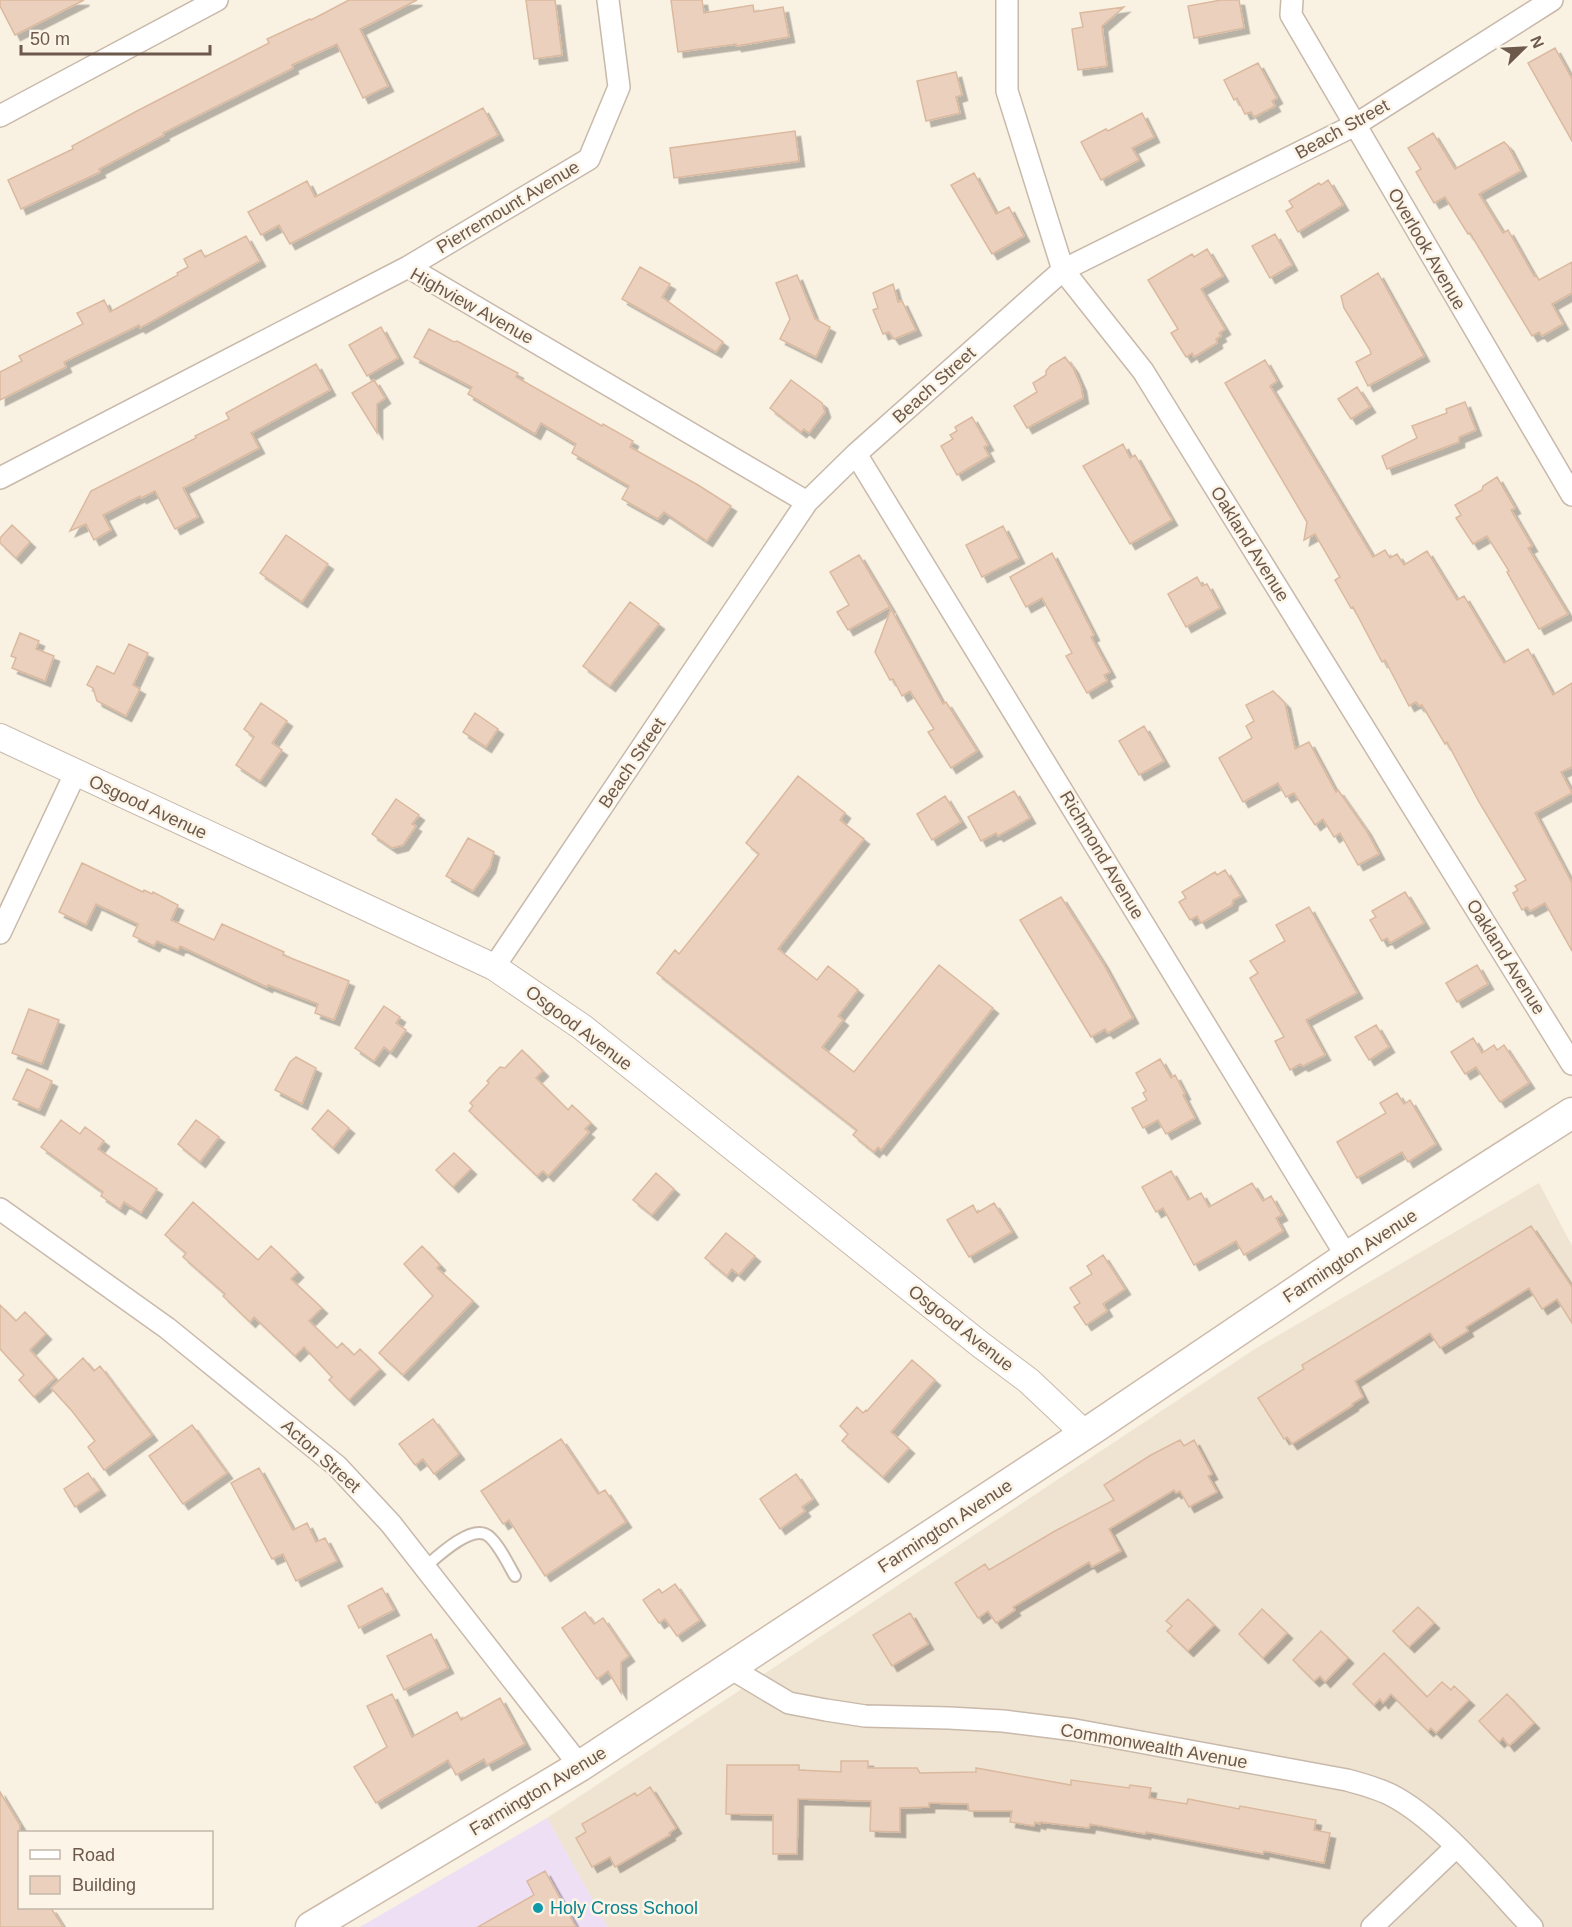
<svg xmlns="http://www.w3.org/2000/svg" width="1572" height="1927" viewBox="0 0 1572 1927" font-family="Arial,sans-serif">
<defs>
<filter id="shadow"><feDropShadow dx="5.5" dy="5.5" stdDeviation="0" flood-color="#0004"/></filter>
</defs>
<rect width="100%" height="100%" fill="#f9f1e2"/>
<path fill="#efe3d1" d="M1539,1183l33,63v681h-964l-61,-109 708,-469z"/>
<path fill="#eedff5" d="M547,1818l61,109h-248z"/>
<path fill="#ebd1bd" stroke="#dbb99f" stroke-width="1.5" filter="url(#shadow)" d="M0,0h84l-69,35 -15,-29z
M349,0h68l-57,29 28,57 -25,12 -26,-54 -45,21 1,3 -130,65 1,2 -65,34 1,3 -79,37 -13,-29 65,-31 -1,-3 65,-35 132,-68 -2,-4 43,-20 1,1z
M526,0h29l7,55 -28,4z
M671,0h31l2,13 49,-8 1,7 29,-5 6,30 -53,9v-2l-58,8z
M1221,0h18l5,28 -50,10 -6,-32z
M1124,7l-22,19 5,40 -29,4 -6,-41 11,-2 -3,-14z
M1555,48l17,31v62l-44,-78z
M1258,63l19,35 -5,3 3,5 -21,11 -3,-5 -6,2 -8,-16 -3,2 -10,-20z
M956,72l6,23 -6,2 4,16 -34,8 -9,-40z
M483,108l15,27 -208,109 -11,-19 -18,10 -13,-23 59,-31 8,16z
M1142,113l12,24 -22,11 7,12 -38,20 -20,-38 25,-13 2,2z
M795,131l4,30 -125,17 -4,-30z
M1433,133l22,36 49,-27 4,4 13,25 -42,23 24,39 5,-3 26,46 2,-1 3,5 33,-18v31l-20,11 11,20 -21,12 -3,-4 -7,4 -62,-103 -2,1 -23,-37 -11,6 -18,-31 5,-3 -13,-21z
M974,173l22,41 13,-7 15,29 -32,18 -41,-69z
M1328,180l15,25 -45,27 -12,-21 7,-4 -4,-6 30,-18 2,2z
M1275,234l17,31 -22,13 -18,-32z
M246,236l14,25 -120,67 -1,-3 -75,37 2,5 -66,33v-28l22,-11 -3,-5 64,-32 -6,-11 27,-13 6,12 68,-37 -1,-2 11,-6 -4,-8 17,-9 4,7z
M1207,249l16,27 -22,13 24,40 -6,4 2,3 -5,3 1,4 -23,14 -2,-4 -6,4 -15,-24 7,-4 -30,-49 44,-26 2,3z
M640,267l30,17 -8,13 61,45 -7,10 -94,-53z
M1378,273l46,83 -56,30 -12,-24 15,-8 -1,-4 -26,-42 -3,-12z
M797,275l18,44 15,8 -14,30 -36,-18 10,-20 -14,-36z
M893,284l5,18 4,-1 14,29 -22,9 -5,-7 -6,2 -10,-24 5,-2 -5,-15z
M381,327l17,31 -31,18 -18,-31z
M429,329l25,13 3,-1 61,32 -2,4 86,49 1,-2 30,17 -3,6 68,38 33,21 -24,35 -43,-29 -6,7 -36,-20 7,-13 -57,-33 4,-9 -35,-21 -6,11 -67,-40 4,-7 -58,-30z
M1065,357l8,11 8,18 2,12 -56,30 -13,-22 23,-14 -4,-9 13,-8v-4l4,-5z
M1265,360l12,21 -7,5 103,171 12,-7 5,8 7,-4 7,11 23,-14 30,49 7,-4 40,67 24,-14 25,46 19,-12v84l-11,5 11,21 -37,20 37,70v68l-27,-48 -15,8 -3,-4 -5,3 -9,-17 5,-3 -3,-4 11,-6 -47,-78 -32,-60 -2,2 -23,-39 -3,1 -3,-4 -7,4 -24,-46 -3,2 -29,-55 -2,1 -16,-28 5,-3 -25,-43 -11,6 3,-18 -82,-139z
M316,364l14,26 -79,43 8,15 -76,40 15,29 -23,12 -20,-38 -14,7 -1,-2 -37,19 8,15 -17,10 -8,-16 -16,7 21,-40 105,-53 -1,-2 34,-17 -3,-6z
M374,380l11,18 -8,6v29l-25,-40z
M791,380l31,23 3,9 -16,21 -5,-4 -3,3 -31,-24z
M1357,387l13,20 -19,12 -13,-20z
M1465,402l11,28 -17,7v5l-72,27 -5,-13 35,-18 -5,-12 35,-13 -1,-4z
M972,417l16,28 -4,2 5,9 -32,19 -16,-29 12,-7 -3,-4 7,-4 -2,-4z
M1123,444l7,14 5,-3 37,65 -42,24 -47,-78z
M1497,477l18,31 -4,2 21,36 -4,2 40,66 -29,15 -32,-57 2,-1 -22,-35 -14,8 -17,-26 5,-3 -6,-10 27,-15 1,-4z
M12,525l18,17 -14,16 -16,-15v-5z
M1003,526l16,32 -37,19 -16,-32z
M286,535l42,29 -26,38 -42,-29z
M1052,553l42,82 -3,2 19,35 -6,3 3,6 -20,12 -21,-37 6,-3 -30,-55 -16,9 -16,-30z
M859,555l31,52 -42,23 -11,-18 12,-7 -19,-33z
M1197,577l5,9 5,-2 13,24 -34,19 -18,-33z
M630,602l29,22 -49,62 -27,-20z
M891,609l52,95 3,-2 31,49 -26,17 -23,-36 6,-3 -24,-38 -8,5 -9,-17 -3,1 -15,-28z
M20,633l19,8 -3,8 18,7 -9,25 -33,-13 4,-10 -5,-2z
M129,644l19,9 -15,32 7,4 -14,27 -29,-15 -4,-13 -6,-3 10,-19 17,8z
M1273,691l12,12 10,46 14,-7 27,50 2,-2 28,40 13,24 -21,11 -18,-32 -6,4 -11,-18 -8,6 -21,-32 -8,4 -8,-14 -35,19 -24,-44 33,-20 -6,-12 8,-5 -8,-16z
M261,703l26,18 -15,22 10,7 -22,31 -24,-16 18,-28 -10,-8z
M475,713l23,16 -12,18 -23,-15z
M1144,726l20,35 -25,14 -20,-34z
M798,776l47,37 -5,7 24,19 -86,110 39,31 11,-14 30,24 -20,26 5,4 -21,27 32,25 85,-107 54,43 -112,142 -3,-3 -4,5 -21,-17 4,-5 -200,-157 18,-23 4,4 80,-100 -13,-11z
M1014,791l16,27 -32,18 -2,-3 -15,8 -13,-24z
M945,796l16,26 -29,18 -15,-26z
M396,799l23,16 -7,9 4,2 -13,19 -11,3 -20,-14z
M468,838l26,14 -4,15 -17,24 -27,-15z
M82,863l61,29 1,-2 8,4 1,-2 25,13 -7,15 43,20 8,-16 62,28 -1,3 66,26 -15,39 -19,-7 3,-9 -50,-19 -1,2 -87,-41 -2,4 -21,-9 -3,5 -21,-10 5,-12 -42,-20 -10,21 -27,-13z
M1225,870l16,26 -8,4 -1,5 -31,18 -4,-7 -7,4 -11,-18 7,-4 -4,-6 33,-20 2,3z
M1405,892l19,31 -34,20 -3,-5 -5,3 -12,-21 6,-3 -4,-6z
M1061,897l42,66 30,55 -25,15 -3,-4 -14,8 -71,-117z
M1309,907l48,86 -51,27 19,35 -22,11 -3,-2 -10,6 -15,-29 9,-4 -34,-59 8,-5 -8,-12 35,-20 -9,-16z
M1477,965l11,19 -31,18 -11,-19z
M384,1006l16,11 -4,6 10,7 -15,22 -7,-5 -10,14 -19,-13z
M29,1009l30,11 -17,44 -30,-11z
M1376,1025l13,22 -20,13 -14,-23z
M1473,1038l9,15 12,-8 3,5 7,-5 25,38 -29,19 -24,-35 -11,7 -14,-22z
M522,1050l21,21 -7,7 32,32 4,-5 19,18 -6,6 4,3 -41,44 -5,-5 -6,5 -68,-65 4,-5 -3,-3 19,-20 -2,-2 13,-14 5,1z
M296,1057l20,11 -14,36 -27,-14 15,-28z
M1160,1059l11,19 4,-3 10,19 -2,1 12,23 -29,16 -8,-14 -15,8 -11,-20 15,-8 -4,-7 3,-2 -10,-18z
M27,1069l25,12 -13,29 -26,-11z
M1397,1093l7,11 6,-4 26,44 -28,18 -6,-10 -45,26 -20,-36 49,-29 -6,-10z
M328,1110l21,18 -16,20 -21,-19z
M61,1120l19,14 5,-7 19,14 -6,8 59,40 -16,24 -17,-11 -4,7 -19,-13 2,-4 -62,-45z
M196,1120l23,17 -19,25 -22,-18z
M454,1153l17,16 -18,18 -17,-17z
M1171,1171l17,29 13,-7 8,14 43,-24 11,18 8,-5 11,19 -6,3 7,13 -39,24 -8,-14 -42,24 -31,-57 -7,4 -14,-25z
M656,1173l18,16 -22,26 -19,-15z
M193,1202l65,58 13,-14 27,26 -7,7 31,29 -13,13 28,27 5,-5 12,12 6,-6 20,20 -31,31 -20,-20 3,-3 -28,-30 -9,9 -41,-39 -4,5 -27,-26 2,-2 -42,-37 3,-4 -21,-18z
M994,1203l18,29 -43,25 -22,-37 26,-15 4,8z
M1531,1226l41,61v36l-15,-24 -15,10 -13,-21 -63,39 2,4 -28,17 -10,-15 -75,48 8,16 -11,7 1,1 -61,39 -5,-7 -3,2 -26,-41 46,-29 -2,-4z
M726,1233l29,23 -16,19 -7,-6 -5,7 -22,-18z
M422,1246l18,19 -3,3 36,33 -70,74 -24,-22 54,-57 -29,-32z
M1103,1255l22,34 -22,15 4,7 -21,14 -12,-18 6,-4 -10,-15 22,-14 -5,-8z
M0,1305l16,16 9,-9 21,22 -16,16 25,28 -21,19 -15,-17 5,-5 -24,-26z
M83,1358l11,13 6,-5 52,69 -48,35 -16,-23 7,-6 -23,-30 -21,-23z
M912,1360l23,20 -44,52 18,16 -26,29 -41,-36 6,-7 -8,-8 17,-19 6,6 3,-3 1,1z
M433,1419l26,35 -25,20 -11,-15 -8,6 -16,-21z
M192,1425l35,48 -44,31 -34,-48z
M561,1439l37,55 7,-4 21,32 -81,54 -36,-56 -6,4 -22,-33z
M1180,1440l4,6 10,-6 18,34 -4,2 9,16 -28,15 -9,-16 -4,2 -2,-3 -65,39 12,22 -29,16 -3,-5 -76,45 2,3 -19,13 -8,-12 -10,7 -23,-35 30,-19 4,6 66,-39 59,-31 -10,-15 47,-30z
M259,1468l34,62 14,-7 9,19 9,-4 12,23 -41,20 -13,-27 -11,5 -41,-76z
M88,1473l12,17 -25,17 -11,-18z
M796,1474l17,25 -11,8 3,4 -25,18 -20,-30z
M675,1584l25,36 -23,16 -12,-17 -6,4 -16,-23 16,-11 3,4z
M382,1588l12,22 -35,18 -11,-22z
M1188,1599l26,26 -26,26 -21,-20 5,-5 -6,-5z
M1418,1607l16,16 -25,24 -16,-16z
M1262,1609l25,24 -24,25 -24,-24z
M585,1612l9,12 9,-6 26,38 -8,6v31l-13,-22 -11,8 -35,-51z
M910,1613l18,31 -36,22 -19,-31z
M1321,1631l27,27 -23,24 -5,-6 -6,5 -21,-21z
M431,1634l17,34 -44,22 -17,-34z
M1384,1653l43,44 15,-15 9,8 3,-4 15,14 -33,33 -5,-5 -3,3 -37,-37 -8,9 -3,-4 -6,6 -21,-21z
M392,1694l20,43 45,-25 4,8 39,-22 25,46 -38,21 -3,-6 -28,16 -8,-15 -72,43 -22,-36 33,-20 -20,-41z
M1507,1694l27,29 -25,23 -6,-8 -4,4 -20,-21z
M841,1761h27v7h49l3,5 56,-1v-4l95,17v-5l58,8 1,-3 21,3 -2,10 38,6 1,-5 51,10 1,-3 76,14 -2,10 16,3 -6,30 -60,-12 -1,3 -117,-22 -1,2 -55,-10 -1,4 -49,-6v2l-5,-2 -1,4 -24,-4 2,-11h-43l-1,-7 -39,-1v4l-29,1v24l-30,-1 1,-30 -73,-2 -1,55h-24v-39l-47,-1 1,-49h72v5l42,2z
M650,1787l26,41 -7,5 1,2 -55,32 -5,-10 -18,10 -16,-29 10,-6 -4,-8 53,-31 2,3z
M0,1792l20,33v83h31l12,19h-63z
M545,1871l31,56h-98l56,-32 -7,-14z"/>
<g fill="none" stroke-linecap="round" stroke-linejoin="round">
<g stroke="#c8b9ab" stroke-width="14">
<path id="service" d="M425,1567c12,-10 43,-40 60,-33 11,4 24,32 30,42"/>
</g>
<g stroke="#c8b9ab" stroke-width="24">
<path id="minor" d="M1007,0v91l56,179 80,101 429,693
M1292,0l-1,15 281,480
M0,116l217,-116
M408,267l399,235
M856,454l491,803
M0,478l408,-211 181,-108 30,-72 -11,-87
M0,933l75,-159
M494,967l313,-465 49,-48 207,-184 292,-145 197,-125
M0,1209l167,119 170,138 54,58 189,242
M730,1668l59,35 37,7 39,6 84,2 54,3 72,9 272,50c15,4 30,8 44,15 49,25 102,91 141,132
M1372,1927l84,-80"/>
</g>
<g stroke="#c8b9ab" stroke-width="28">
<path id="tertiary" d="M0,737l494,230 88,60 399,318 48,36 56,53"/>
</g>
<g stroke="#cdbbab" stroke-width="33">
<path id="secondary" d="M311,1927l269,-161 517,-340 250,-169 225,-144"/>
</g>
<use href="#service" stroke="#fff" stroke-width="10"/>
<use href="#minor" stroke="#fff" stroke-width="21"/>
<use href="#tertiary" stroke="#fff" stroke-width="26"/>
<use href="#secondary" stroke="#fff" stroke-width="30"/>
</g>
<circle fill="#0f9aa8" stroke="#fcf5e7" stroke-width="2" cx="538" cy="1908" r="6"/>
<g text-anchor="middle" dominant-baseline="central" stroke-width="5" stroke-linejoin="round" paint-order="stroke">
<g font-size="18" fill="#6d594c" stroke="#fcf5e7">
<text transform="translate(1342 129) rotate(-29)">Beach Street</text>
<text transform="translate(508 207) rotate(-31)">Pierremount Avenue</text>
<text transform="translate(1427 249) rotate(60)">Overlook Avenue</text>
<text transform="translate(472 306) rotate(29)">Highview Avenue</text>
<text transform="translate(934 385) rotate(-42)">Beach Street</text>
<text transform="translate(1250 544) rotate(58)">Oakland Avenue</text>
<text transform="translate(632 763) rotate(-56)">Beach Street</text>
<text transform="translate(148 807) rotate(25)">Osgood Avenue</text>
<text transform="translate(1102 855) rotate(59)">Richmond Avenue</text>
<text transform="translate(1506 957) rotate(58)">Oakland Avenue</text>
<text transform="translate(579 1028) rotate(37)">Osgood Avenue</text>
<text transform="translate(1350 1256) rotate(-33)">Farmington Avenue</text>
<text transform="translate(961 1328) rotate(38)">Osgood Avenue</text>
<text transform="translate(321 1456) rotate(42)">Acton Street</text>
<text transform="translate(945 1526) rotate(-33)">Farmington Avenue</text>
<text transform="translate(1154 1746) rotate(10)">Commonwealth Avenue</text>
<text transform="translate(538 1791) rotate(-31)">Farmington Avenue</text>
</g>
<g font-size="18" fill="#0d838f" stroke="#fcf5e7" text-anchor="start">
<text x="550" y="1908">Holy Cross School</text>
</g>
</g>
<rect x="18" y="1831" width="195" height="78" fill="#fcf5e7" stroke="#c3b7a9" stroke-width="1.5"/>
<rect x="30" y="1850" width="30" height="9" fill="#ffffff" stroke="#c3b7a9" stroke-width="1.5"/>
<text x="72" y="1861" font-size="18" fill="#6d594c">Road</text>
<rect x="30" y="1876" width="30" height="18" fill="#ebd1bd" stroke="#c3b7a9" stroke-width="1.5"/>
<text x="72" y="1891" font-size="18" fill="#6d594c">Building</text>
<g transform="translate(1524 48) rotate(66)" stroke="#fcf5e7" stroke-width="4.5" paint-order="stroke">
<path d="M0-4.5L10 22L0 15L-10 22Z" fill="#6d594c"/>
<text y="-9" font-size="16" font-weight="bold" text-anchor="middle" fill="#6d594c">N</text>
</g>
<path d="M21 45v9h189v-9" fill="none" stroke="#6d594c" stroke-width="3"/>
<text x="30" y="45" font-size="18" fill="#6d594c" stroke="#fcf5e7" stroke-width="4.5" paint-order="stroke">50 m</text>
</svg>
